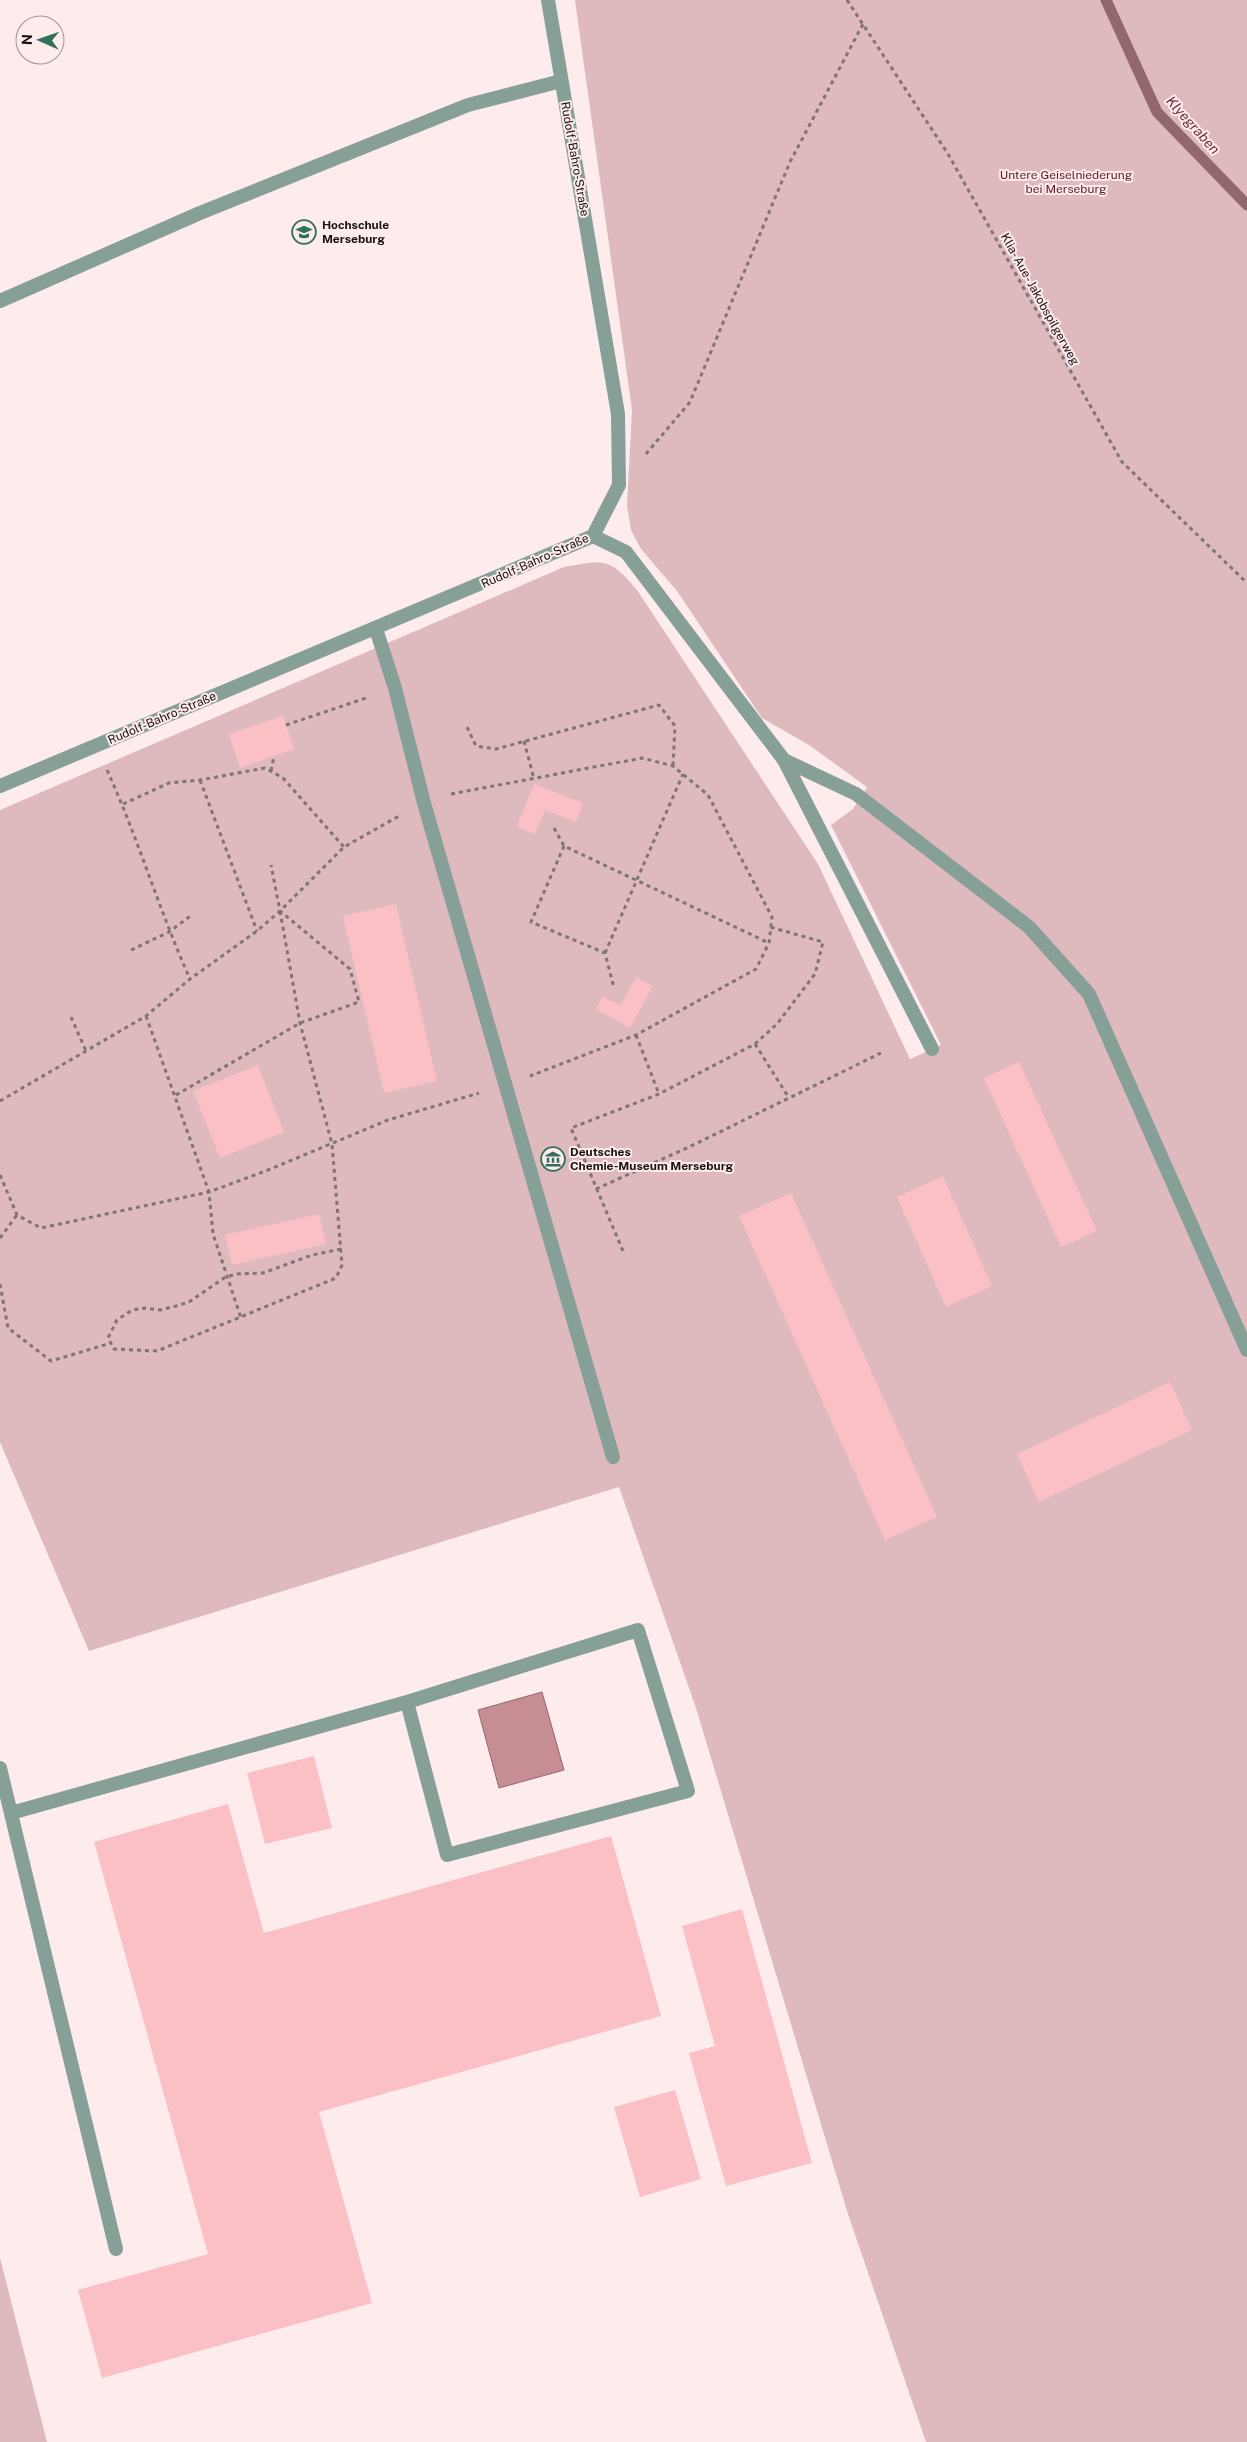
<svg xmlns="http://www.w3.org/2000/svg" width="1247" height="2442" viewBox="0 0 1247 2442" font-family="'Public Sans',sans-serif">
<rect width="100%" height="100%" fill="#feebec"/>
<path fill="#deb9bd" d="M575,0h672v2442h-321l-78,-228 -152,-506 -77,-221 -530,164 -89,-209v-632l564,-243c41,-7 45,-10 73,23l181,274 92,195 31,-14 -110,-220 22,-16 14,-22 -58,-42 -47,-27 -85,-127 -36,-42 -10,-19 -4,-24 5,-96z
M0,2258l47,184h-47z"/>
<path fill="#c68d94" stroke="#92686d" d="M542,1692l22,78 -65,18 -21,-78z"/>
<g fill="none" stroke-linecap="round" stroke-linejoin="round">
<path stroke="#92686d" stroke-width="11" d="M1106,0l51,112 90,93"/>
</g>
<path fill="#fbc0c6" d="M283,716l11,33 -54,19 -11,-34z
M534,784l49,19 -7,19 -31,-12 -10,24 -18,-7z
M396,904l41,177 -53,12 -41,-177z
M636,977l17,9 -23,42 -34,-19 7,-13 17,10z
M1019,1062l78,169 -36,16 -77,-169z
M258,1065l26,67 -64,26 -27,-67z
M943,1176l49,110 -46,21 -49,-110z
M791,1193l146,324 -52,23 -146,-324z
M319,1214l7,30 -94,21 -7,-30z
M1170,1382l22,48 -153,72 -22,-48z
M314,1756l18,72 -67,16 -18,-71z
M228,1804l36,129 347,-97 50,180 -342,96 53,191 -270,75 -24,-88 130,-36 -114,-412z
M742,1909l70,254 -86,23 -37,-133 26,-7 -33,-120z
M675,2090l26,89 -61,18 -26,-90z"/>
<g fill="none" stroke-linecap="round" stroke-linejoin="round">
<path stroke="#807474" stroke-width="3" stroke-dasharray="4 4" stroke-linecap="butt" d="M847,0l101,154 174,308 125,121
M646,454l44,-52 100,-240 73,-138
M286,725l83,-28
M467,727l9,19 20,3 163,-44 16,21 -2,40
M524,741l10,38
M107,770c31,68 52,140 83,209
M271,771l3,-15
M200,780l57,151
M451,794l191,-36 31,8 35,29 64,122 -3,26 -13,26 -120,66 -106,41
M123,804l46,-21 31,-3 65,-12 18,10 61,69
M554,828l10,18 205,97
M564,846l-33,76 74,31 9,35
M280,911l20,112 32,121 10,121 -6,13 -179,73 -43,-2 -6,-11 9,-18 15,-10 13,-2 15,2 16,-4 13,-4 35,-24 12,-4 27,-1 49,-18 29,-6
M131,950l38,-18 24,-18
M605,953l78,-179
M146,1016l63,176 4,42 28,84
M71,1017l15,34
M636,1035l23,59
M755,1044l34,54
M176,1095l124,-72 59,-21 -9,-33 -70,-58 -9,-46
M0,1101l146,-85 44,-37 67,-48 23,-20 64,-64 55,-31
M0,1175l17,40 24,13 168,-36 59,-22 120,-50 91,-27
M596,1189l93,-42 192,-94
M0,1238l17,-23
M623,1251l-52,-123 88,-34 96,-50 22,-20 38,-50 8,-32 -53,-15
M0,1284l8,44 43,33 60,-18"/>
<path stroke="#87a097" stroke-width="14" d="M0,301l200,-88 268,-108 93,-24
M593,536l33,16 158,208 148,289
M376,629l19,59 29,115 189,654
M784,760l72,34 173,133 60,67 158,356
M0,1768l116,481
M11,1813l396,-111 231,-72 50,161 -241,64 -40,-153"/>
<path stroke="#87a097" stroke-width="14" d="M0,786l593,-250 26,-51 -1,-71 -70,-414"/>
</g>
<defs>
<g id="university-ring" transform="scale(1.25)"><circle r="9.5" fill="#feebec" stroke="#31705c" stroke-width="1.5"/><path d="M0-5L7-2L0 1L-7-2ZM-4 1L0 2.5L4 1V4Q0 6-4 4Z" fill="#31705c"/></g>
<g id="museum-ring" transform="scale(1.25)"><circle r="9.5" fill="#feebec" stroke="#31705c" stroke-width="1.5"/><path d="M0-6L6-3V-2H-6V-3ZM-5-1h2V3h-2ZM-1-1h2V3h-2ZM3-1h2V3H3ZM-6 4H6V6H-6Z" fill="#31705c"/></g>
</defs>
<g fill-rule="evenodd">
<use href="#university-ring" x="304" y="232"/>
<use href="#museum-ring" x="553" y="1159"/>
</g>
<g text-anchor="middle" dominant-baseline="central" stroke-width="4" stroke-linejoin="round" paint-order="stroke">
<g font-size="12" fill="#181111" stroke="#feebec">
<text transform="translate(575 159) rotate(80)">Rudolf-Bahro-Straße</text>
<text transform="translate(1040 299) rotate(61)">Klia- Aue- Jakobspilgerweg</text>
<text transform="translate(535 561) rotate(-24)">Rudolf-Bahro-Straße</text>
<text transform="translate(162 718) rotate(-23)">Rudolf-Bahro-Straße</text>
</g>
<g font-size="12" fill="#5c1828" stroke="#feebec">
<text x="1066" y="175">Untere Geiselniederung<tspan x="1066" dy="14">bei Merseburg</tspan></text>
</g>
<g font-size="12" font-weight="bold" fill="#181111" stroke="#feebec" text-anchor="start">
<text x="322" y="225">Hochschule<tspan x="322" dy="14">Merseburg</tspan></text>
<text x="570" y="1152">Deutsches<tspan x="570" dy="14">Chemie-Museum Merseburg</tspan></text>
</g>
<g font-size="14" font-style="italic" fill="#722c3a" stroke="#feebec">
<text transform="translate(1193 125) rotate(48)">Klyegraben</text>
</g>
</g>
<g transform="translate(40 40) rotate(272)"><circle r="24" fill="#feebec" stroke="#a29494"/>
<path d="M0-4L9 19L0 12L-9 19Z" fill="#31705c"/>
<text y="-8" font-size="14" font-weight="bold" text-anchor="middle" fill="#181111">N</text>
</g>
</svg>
